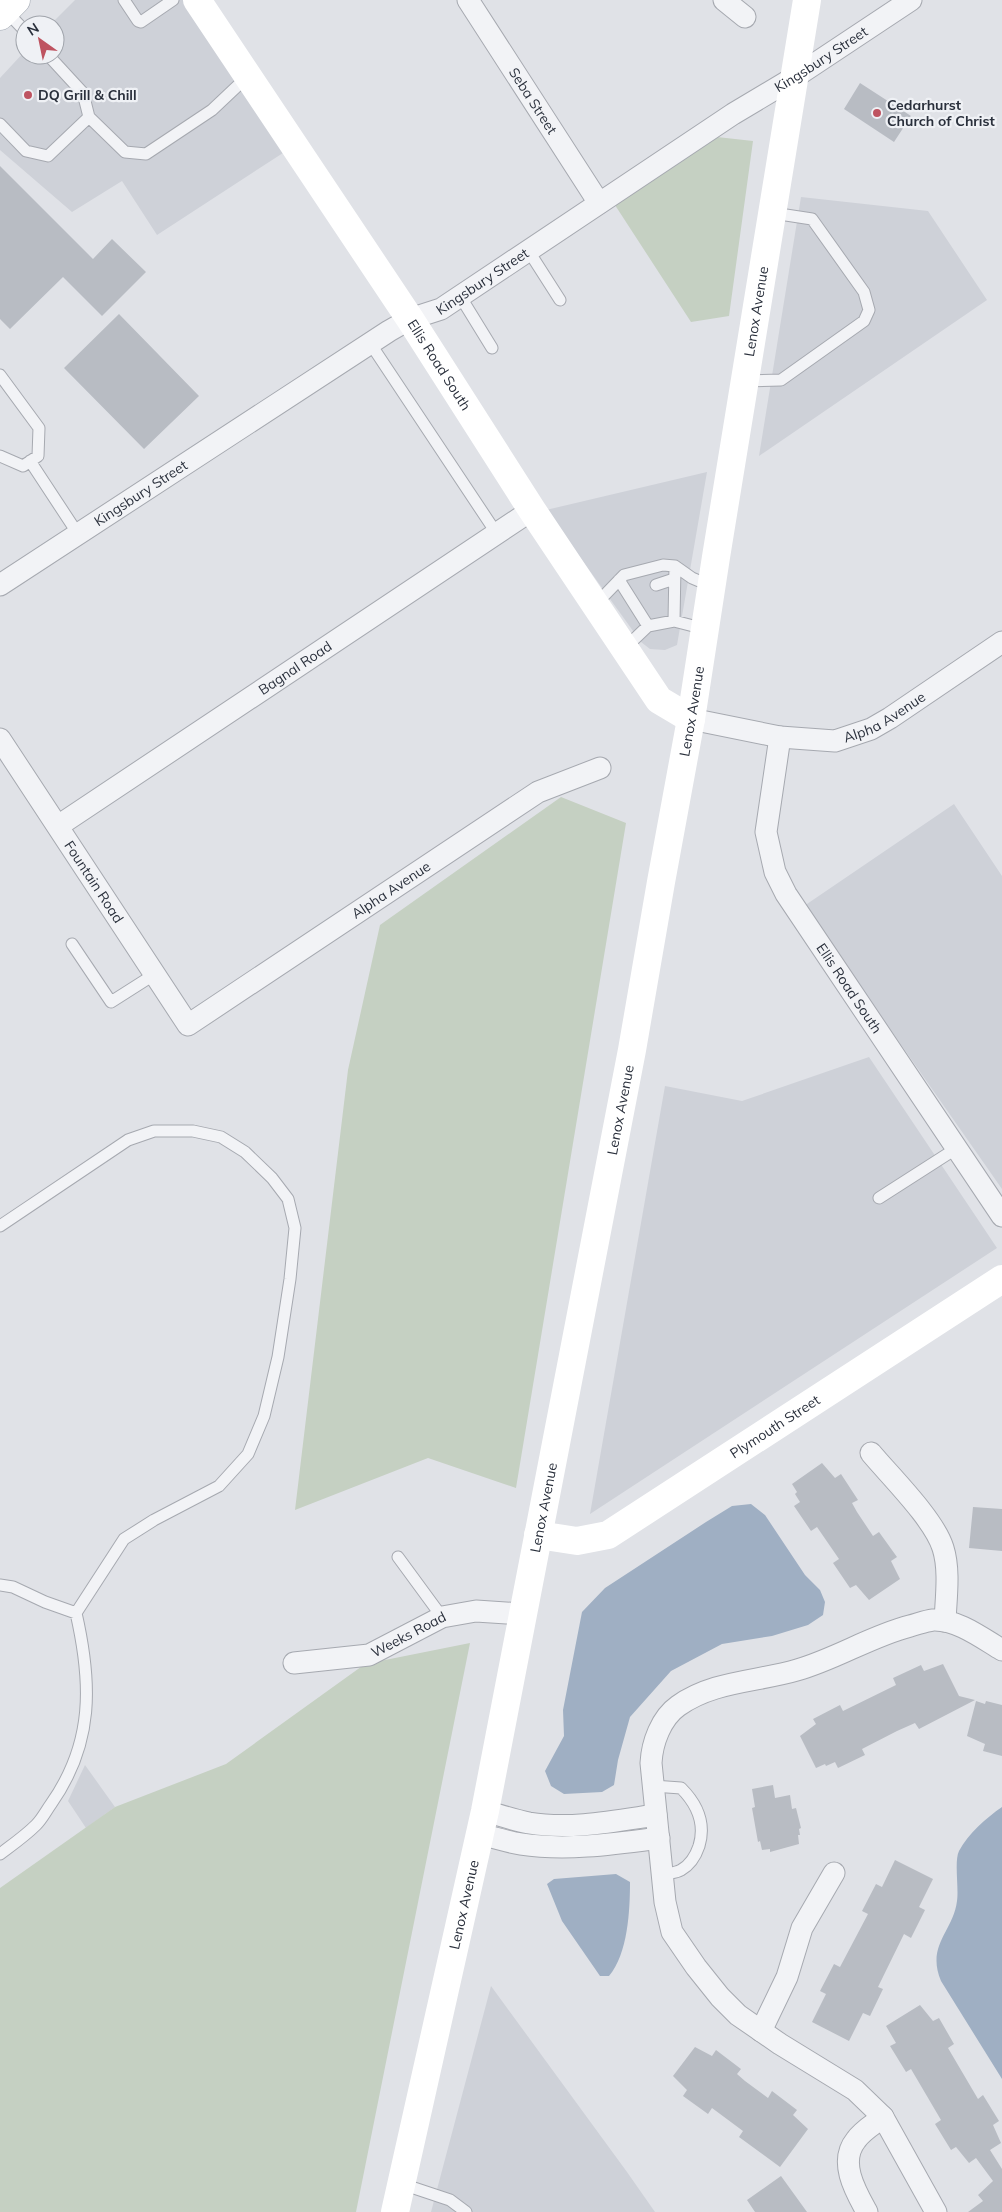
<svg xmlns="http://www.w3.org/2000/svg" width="1002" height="2212" viewBox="0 0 1002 2212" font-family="Mulish,sans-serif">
<rect width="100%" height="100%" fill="#e0e2e7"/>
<path fill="#ced1d8" d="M75,0h110l98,153 -126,82 -35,-54 -50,31 -72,-62v-72l25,-27v4h30v-30h-5z
M801,197l127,14 59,89 -228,156z
M707,472l-30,173 -12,5 -15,-1 -9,-7 -95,-132z
M954,804l48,72v313l-198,-283z
M869,1057l128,191 -407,266 75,-428 77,15z
M85,1765l30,42 -29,21 -18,-27z
M491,1986l136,186 28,40h-224z"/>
<path fill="#c5d0c2" d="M717,137l36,4 -24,175 -38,6 -78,-120z
M561,797l65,26 -110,665 -88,-30 -133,52 53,-440 32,-145z
M470,1643l-114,569h-356v-324l115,-81 111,-43 139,-100z"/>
<path fill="#9fafc3" d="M751,1504l14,11 40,60 15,15 5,12 -2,13 -15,10 -36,11 -50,8 -51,27 -41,46 -12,43 -4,25 -12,7 -38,2 -13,-8 -6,-15 19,-35 -1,-26 19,-98 23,-24 101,-66 26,-16z
M1002,1807v272l-61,-98c-15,-36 12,-49 16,-80 2,-13 -3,-40 2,-50 9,-17 27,-33 43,-44z
M616,1874l14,8c0,28 -2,72 -21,94h-9l-38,-55 -15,-37 7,-5z"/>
<path fill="#b8bcc3" d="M860,83l51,33 -17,26 -50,-33z
M0,166l93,93 19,-20 34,33 -44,44 -39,-39 -53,52 -10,-10z
M119,314l80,82 -55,53 -80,-81z
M822,1463l13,15 6,-4 17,26 -6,3 5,9 16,24 6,-4 18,25 -6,4 9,18 -31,21 -13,-15 -6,3 -17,-25 6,-4 -22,-32 -6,4 -17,-25 6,-4 -5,-8 2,-2 -5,-8z
M973,1507l29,2v42l-33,-3z
M943,1664l16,32 16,4 -56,29 -4,-6 -18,8 -35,18 3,6 -27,13 -3,-6 -9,4 -1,-2 -9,4 -16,-32 16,-12 -3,-5 27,-14 3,6 53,-26 -3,-7 28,-13 3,6z
M976,1701l9,3 1,-3 16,4v51l-19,-5 2,-7 -18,-8z
M773,1785l2,13 15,-3 2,14 4,-1 5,20 -2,1 1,6h-2l1,9 -29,8v-3l-8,1 -2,-9 -2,1 -6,-34 3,-1 -3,-18z
M895,1860l38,19 -14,28 6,3 -14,28 -7,-4 -26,53 5,2 -13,27 -7,-3 -14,28 -37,-19 14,-28 -6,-3 14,-27 6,3 28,-53 -6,-3 14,-27 6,3z
M920,2005l13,16 6,-3 15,26 -6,4 30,51 5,-4 16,26 -6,4 8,18 -11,7 12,19v43h-34l15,-11 -5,-6 15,-14 -17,-23 -7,5 -13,-16 -5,3 -16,-26 6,-4 -30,-51 -5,3 -16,-26 6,-3 -10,-17z
M695,2047l17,9 4,-6 25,19 -4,5 8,7 23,17 4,-7 25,19 -4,5 15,14 -28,38 -41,-30 4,-6 -31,-23 -4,6 -25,-18 4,-6 -14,-14z
M781,2176l26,36h-52l-8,-12z"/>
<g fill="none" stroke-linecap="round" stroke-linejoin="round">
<g stroke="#a6a9b0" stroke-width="13">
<path id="lane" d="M124,0l14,21 3,1 32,-22
M6,11l19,20
M48,55l35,38 6,24 36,35 21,2 66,-44 36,-34
M0,124l26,27 22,5 41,-39
M528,250l32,50
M460,296l32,52
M370,343l127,191
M0,375l39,53 -1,28 -15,10 -23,-10
M746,381l35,-1 83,-59 5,-11 -5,-18 -52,-73 -39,-6
M30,461l48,73
M619,580l29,46 -23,22
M656,585l18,-6
M596,604l28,-29 39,-10 12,1 17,12 19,8
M674,621l1,-55
M648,626l26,-5 31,8
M72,944l39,58 44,-28
M879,1198l78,-50
M0,1226l128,-86 26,-9h39l28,6 24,15 27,26 16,21 7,29 -5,51 -12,78 -14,59 -16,38 -29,32 -65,34 -30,19 -48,74 -31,-11 -32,-15 -13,-2
M398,1557l44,60
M653,1786l28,2c16,16 25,35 18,58 -3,9 -9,19 -18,24 -5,3 -13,3 -19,5
M0,1854c12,-9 25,-18 36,-29 6,-6 10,-14 15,-21 43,-61 41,-121 25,-191
M402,2184l48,16 16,12"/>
</g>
<g stroke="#a6a9b0" stroke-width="23">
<g id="street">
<path id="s1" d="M468,0l131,203"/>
<path d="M724,0l21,17"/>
<path id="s2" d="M0,585l389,-254 21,-12 31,-10 292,-195 62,-37 116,-77"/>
<path id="s3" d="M691,719l89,18 55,4 36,-12 19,-11 112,-76"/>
<path id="s4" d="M780,737l-14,95 9,40 11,22 216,322"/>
<path id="s5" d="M0,739l188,286 350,-233 62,-24"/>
<path id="s6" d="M58,826l474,-316"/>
<path d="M871,1453c20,24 63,66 72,95 7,22 3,50 2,73"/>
<path id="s7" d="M294,1663l75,-8 73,-38 34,-6 47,3"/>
<path d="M485,1811c14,4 29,9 44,12 42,7 86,-2 127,-8"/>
<path d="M479,1834c14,3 28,8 42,10 45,7 93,0 138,-6"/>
<path d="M761,2031l26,-54 15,-49 32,-55"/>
<path d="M867,2212c-11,-20 -29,-50 -11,-72 6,-9 18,-16 27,-23"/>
<path d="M936,2212l-53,-95 -28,-27 -75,-46 -42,-29 -18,-18 -24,-30 -24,-35 -7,-30 -14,-139c1,-20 10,-45 27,-57 35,-25 78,-24 119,-36 39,-11 74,-34 113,-44 8,-2 15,-5 23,-6 24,-1 49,18 69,30"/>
</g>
</g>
<g stroke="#a0a7b1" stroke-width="29">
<path id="primary" d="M0,16l16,-16"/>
</g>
<use href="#lane" stroke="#f2f3f6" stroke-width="11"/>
<use href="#street" stroke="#f2f3f6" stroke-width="21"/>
<g stroke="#fff" stroke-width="28">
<path id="s8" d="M197,0l213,319 122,191 127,190 32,19"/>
<path id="s9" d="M538,1535l39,6 31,-6 394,-256"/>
<path id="s10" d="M395,2212l90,-401 147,-761 29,-168 30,-163 25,-162 91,-557"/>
</g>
<use href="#primary" stroke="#fff" stroke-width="28"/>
</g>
<g fill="#be5360" stroke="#eff1f5" stroke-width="2">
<circle cx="28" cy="95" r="5"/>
<circle cx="877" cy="113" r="5"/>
</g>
<g text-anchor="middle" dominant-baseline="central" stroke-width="4.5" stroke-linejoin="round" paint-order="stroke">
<g font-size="14" fill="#2a303c" stroke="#eff1f5">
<text stroke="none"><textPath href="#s2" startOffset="976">Kingsbury Street</textPath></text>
<text stroke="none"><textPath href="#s1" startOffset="120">Seba Street</textPath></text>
<text stroke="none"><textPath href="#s2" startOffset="571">Kingsbury Street</textPath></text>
<text stroke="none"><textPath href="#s10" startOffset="1935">Lenox Avenue</textPath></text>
<text stroke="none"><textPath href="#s8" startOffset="438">Ellis Road South</textPath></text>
<text stroke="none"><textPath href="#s2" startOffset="168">Kingsbury Street</textPath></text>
<text stroke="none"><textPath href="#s6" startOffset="285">Bagnal Road</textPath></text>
<text stroke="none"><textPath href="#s10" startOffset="1530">Lenox Avenue</textPath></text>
<text stroke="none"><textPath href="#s3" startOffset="201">Alpha Avenue</textPath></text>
<text stroke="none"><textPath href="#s5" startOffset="171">Fountain Road</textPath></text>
<text stroke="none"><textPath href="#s5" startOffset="586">Alpha Avenue</textPath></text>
<text stroke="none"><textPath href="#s4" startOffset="275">Ellis Road South</textPath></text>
<text stroke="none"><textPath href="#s10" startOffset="1125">Lenox Avenue</textPath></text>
<text stroke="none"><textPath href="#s9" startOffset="270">Plymouth Street</textPath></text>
<text stroke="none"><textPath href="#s10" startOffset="720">Lenox Avenue</textPath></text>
<text stroke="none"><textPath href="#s7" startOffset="120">Weeks Road</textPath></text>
<text stroke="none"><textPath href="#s10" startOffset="315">Lenox Avenue</textPath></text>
</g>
<g font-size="14" font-weight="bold" fill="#2a303c" stroke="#eff1f5" text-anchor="start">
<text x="38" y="95">DQ Grill &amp; Chill</text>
<text x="887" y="105">Cedarhurst<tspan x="887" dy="16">Church of Christ</tspan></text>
</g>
</g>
<g transform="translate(40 40) rotate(327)"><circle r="24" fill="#eff1f5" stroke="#a0a4ab"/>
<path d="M0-4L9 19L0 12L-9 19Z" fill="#be5360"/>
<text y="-8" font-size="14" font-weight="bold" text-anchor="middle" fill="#2a303c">N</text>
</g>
</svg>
